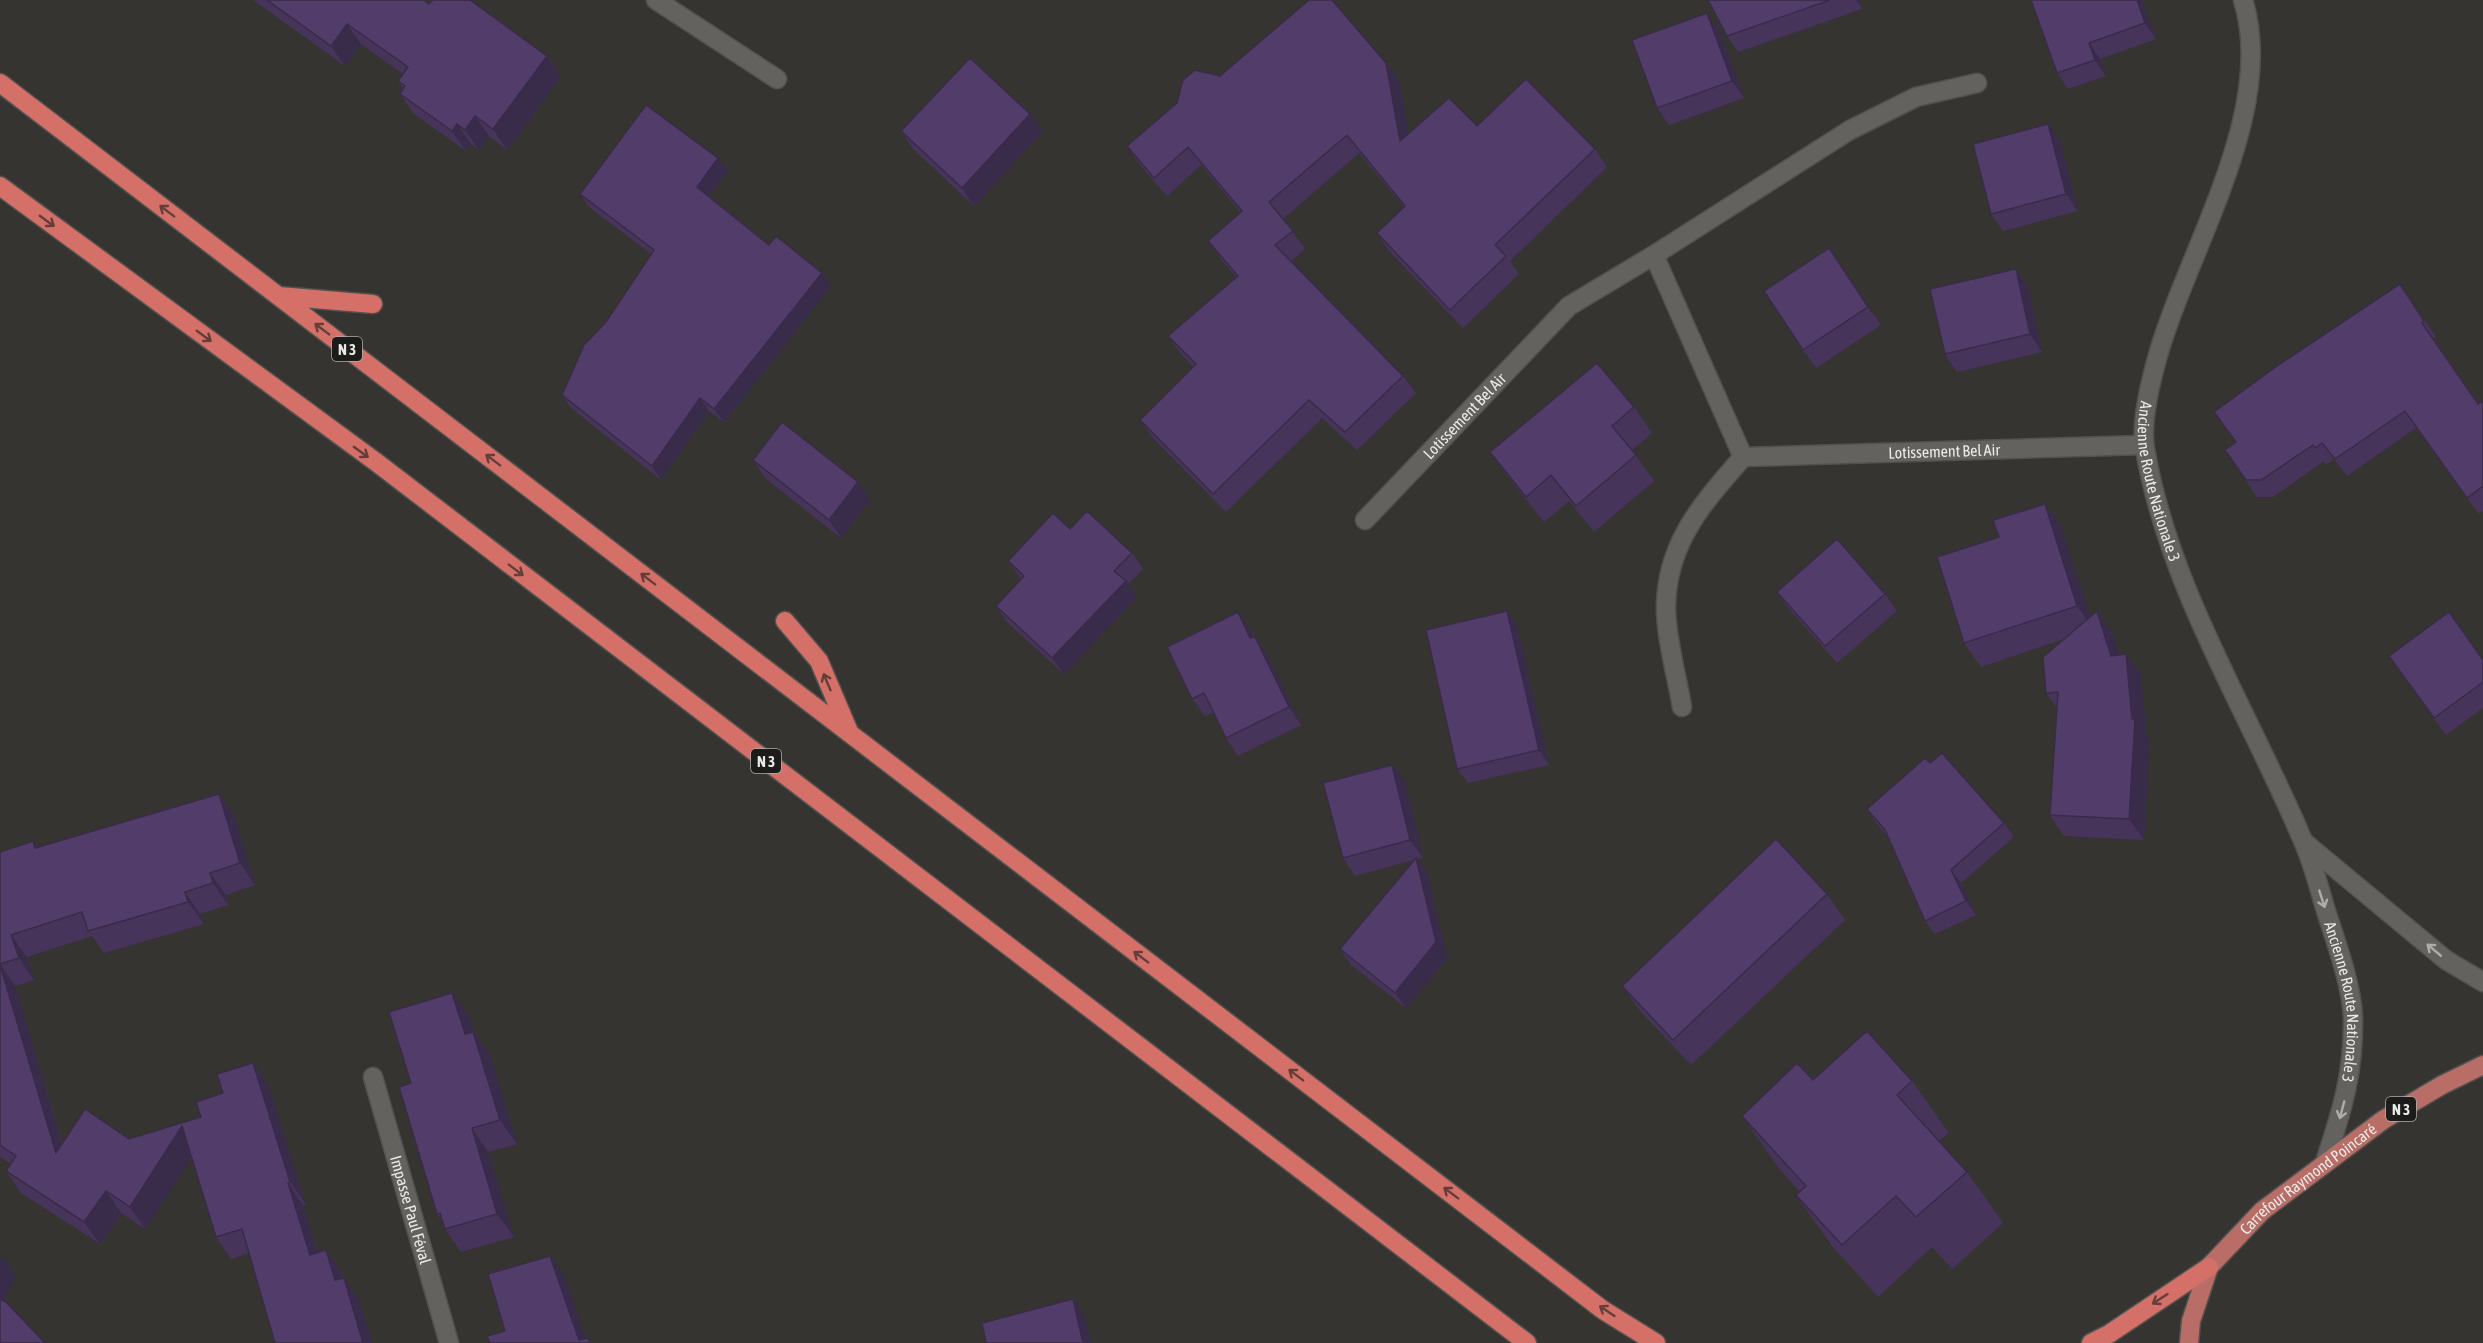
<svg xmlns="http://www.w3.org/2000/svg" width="2483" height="1343" viewBox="0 0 2483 1343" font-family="'Asap Condensed',sans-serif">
<rect width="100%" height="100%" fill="#363430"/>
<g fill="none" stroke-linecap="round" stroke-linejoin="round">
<g stroke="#53514e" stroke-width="21">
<g id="minor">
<path d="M656,0l121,79"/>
<path id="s1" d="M1654,255l89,202 401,-12"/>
<path id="s2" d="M1365,520l204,-214 85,-51 196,-125 66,-33 61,-14"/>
<path d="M1682,707c-5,-30 -16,-69 -16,-99 0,-65 37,-105 77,-151"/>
<path id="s3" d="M373,1077l76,266"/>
</g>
</g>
<g stroke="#53514e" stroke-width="21">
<g id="secondary">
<path id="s4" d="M2243,0c36,115 -62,259 -89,370 -6,22 -13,57 -9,79 24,140 104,263 158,392 10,22 16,47 23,70 10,31 26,75 27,107 1,54 -11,93 -28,144"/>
<path d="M2305,843l141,117 37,22"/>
</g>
</g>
<g stroke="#53514e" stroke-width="21">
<g id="primary">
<path id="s5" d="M2189,1343l2,-22 18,-54 53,-56 121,-91 59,-35 41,-20"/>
</g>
</g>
<g stroke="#53514e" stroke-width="21">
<path id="trunk" d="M0,83l1603,1227 53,33
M0,186l376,276 1151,881
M279,296l94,8
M785,621l34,40 31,73
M2091,1343l18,-9 100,-67"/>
</g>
<use href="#minor" stroke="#64625e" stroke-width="18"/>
<use href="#secondary" stroke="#64625e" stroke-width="18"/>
<use href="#primary" stroke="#b86d66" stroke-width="18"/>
<use href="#trunk" stroke="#d47068" stroke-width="18"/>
</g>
<path fill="#47345b" d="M253,0h171l5,4 118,52 14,20 -54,74 -18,-14 -10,14 -8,-6 -5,7 -52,-37 -14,-20 3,-5 -5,-8 5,-7 -42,-30 -16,22z
M1708,0h151l3,9 -124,43 -11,-16z
M2031,0h111l14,39 -56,20 6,17 -38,13 -11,-16z
M1707,13l12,17 25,68 -75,27 -12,-17z
M1386,63l13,18 9,53 69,-8 118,23 12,18 -97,94 9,13 -56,54 -74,-77 -12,-18 27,-26 -45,-54 -76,66 22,30 -14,12 112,115 13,17 -59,57 -35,-32 -96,94 -73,-74 -13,-18 53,-53 -12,-13 -13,-18 68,-59 -15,-18 -13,-18 33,-28 -40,-48 -34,31 -28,-32 -12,-18 93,-70z
M901,131h142l-69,75 -61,-57z
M2060,141l18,70 -75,20 -12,-17z
M728,171l-19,25 60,49 62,41 -107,136 -15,-11 -48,69 -90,-72 -9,-13 44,-73 45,-68 -62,-47 -9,-13z
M1829,248l52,77 -65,43 -13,-18z
M2016,269l12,18 14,65 -85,20 -12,-18z
M2400,284l36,53 -3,2 45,65 5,-3v110l-4,3 -63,-86 -69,48 -13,-17 -8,6 -2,-4 -51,36h-16l-32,-47 10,-8 -21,-30z
M1634,407l18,26 -20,17 22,31 -60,51 -25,-31 -25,21 -36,-45 -18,-25z
M753,460l117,40 -29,38 -76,-60z
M2045,504l16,23 29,90 22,15 7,23 22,20 5,60 3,5 -5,100 -80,-4 -14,-21 7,-107 -11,-15 18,-54 -83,28 -17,-24 35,-106z
M1070,529l62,24 11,16 -15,15 9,13 -73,77 -57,-52 -11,-16 25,-27 -13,-18z
M1777,592l108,2 12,17 -60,52 -48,-54z
M1507,611l10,15 32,139 -81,18 -11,-14z
M1250,630l4,7h1l12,18 34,70 -63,31 -12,-18 -13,-25 -8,3 -13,-17z
M2389,656l94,4v48l-37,27z
M1930,763l74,60 10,14 -53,46 15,32 -41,19 -10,-13 -38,-85 -11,-13 -9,-14z
M1405,782l18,76 -6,1 10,14 20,85 -41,50 -55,-43 -11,-16 74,-89 -59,16 -12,-18z
M219,794l15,22 21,69 -29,10 2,10 -28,9 4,10 -100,29 -12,-17 -65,21 7,23 -19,6 47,157 67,-4 72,-22 67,-32 38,119 -3,1 15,48 8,-3 15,22 2,6 16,22 13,43h-97l-26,-90 -18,6 -15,-22 -24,-80 -47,72 -24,-16 -21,31 -79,-51 -15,-22 5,-7 -11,-7v-305l37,-4z
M1827,894l18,26 -154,145 -51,-54 -18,-25z
M452,993l17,23 5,16 16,23 27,89 -29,8 26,85 -53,15 -16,-23 -3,-8 -5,-7 -26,-131z
M1813,1080l99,1 37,52 -10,8 28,31 36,51 -51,46 -20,-22 -54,50 -46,-51 -36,-51 4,-3 -22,-25 -36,-51z"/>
<path fill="#392b4a" d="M1856,0h3l3,9z
M2137,0h5l14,39 -11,-16z
M1707,13l12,17 25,68 -12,-17z
M347,24l14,20 -16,22 -14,-20z
M2089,43l11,16 6,17 -11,-16z
M547,56l14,20 -54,74 -14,-21z
M1386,63l13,18 14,78 -13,-18z
M1030,114l13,17 -69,75 -12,-18z
M475,116l14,20 -10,14 -14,-20z
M457,124l14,20 -5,7 -14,-20z
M2048,124l12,17 18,70 -12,-17z
M718,158l10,13 -22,29 -9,-13z
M1829,248l13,18 39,59 -13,-18z
M2016,269l12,18 14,65 -12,-18z
M822,273l9,13 -107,136 -10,-13z
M700,398l9,13 -48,69 -9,-14z
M858,482l12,18 -29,38 -12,-18z
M2045,504l16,23 33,102 -17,-23z
M1126,581l11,16 -73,77 -12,-16z
M1507,611l10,15 32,139 -10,-15z
M2097,611l15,21 14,44 -15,-20z
M1238,612l12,18 13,26 -13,-18z
M1255,637l12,18 34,70 -12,-18z
M2126,654l15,21 5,60 3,5 -5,100 -15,-21 3,-100z
M1392,765l13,17 18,76 -13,-18z
M219,794l15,22 21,69 -15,-22z
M1416,858l11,15 20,85 -41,50 -11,-15z
M1951,870l10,13 15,32 -10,-14z
M210,873l16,22 2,10 -15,-22z
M185,892l15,22 4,10 -16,-22z
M11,935l16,22 7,23 -15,-22z
M0,964l15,22 56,189 -15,-22z
M452,993l17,23 5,16 16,23 27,89 -17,-24 -35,-86z
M253,1063l15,22 38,119 -16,-22z
M182,1126l16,22 -53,81 -15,-22z
M472,1128l16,24 26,85 -17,-23z
M288,1183l15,22 22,72 -15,-22z
M106,1191l15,22 -21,31 -16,-22z
M326,1250l15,22 9,30 -15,-22z
M2,1256l14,20 -16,30v-46z
M550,1256l15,21 22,66 -8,-3z
M344,1278l15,22 13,43h-9z
M1073,1299l12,18 6,26h-8z"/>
<path fill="#523d6a" stroke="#392b4a" stroke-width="1.5" d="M267,0h157l5,4 4,-4h37l77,56 -54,73 -18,-13 -10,14 -8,-6 -5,7 -52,-37 5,-8 -7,-5 10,-14 -61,-43 -16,22z
M1309,0h23l54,63 14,78 49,-43 28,28 49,-47 69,70 -100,96 11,11 -56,54 -73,-77 28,-27 -58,-71 -78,67 24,29 -18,14 128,131 -58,56 -36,-32 -96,94 -73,-74 56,-56 -28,-28 70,-60 -30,-35 34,-30 -54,-64 -34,31 -27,-32 50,-43 6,-23 12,-10 25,6z
M1708,0h122l-103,36z
M2031,0h106l8,23 -56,20 6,17 -38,13z
M1707,13l25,68 -75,27 -25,-68z
M970,58l60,56 -68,74 -61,-57z
M646,105l72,53 -21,29 72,58 7,-9 46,37 -108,136 -14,-11 -48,68 -90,-71 22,-50 22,-23 48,-72 -74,-56z
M2048,124l18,70 -75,20 -18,-70z
M1829,248l39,59 -65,43 -39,-59z
M2016,269l14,65 -85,20 -15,-65z
M2400,284l24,37 -2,2 56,81 5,-3v85l-16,12 -62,-87 -70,48 -13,-16 -7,5 -2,-3 -52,35h-15l-21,-30 11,-8 -22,-30 63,-46z
M1597,363l37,44 -22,19 24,29 -60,51 -25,-31 -25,22 -36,-45z
M782,422l76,60 -29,38 -76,-60z
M2045,504l32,102 -113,37 -27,-86 62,-20 -6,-17z
M1087,511l45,42 -18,18 12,10 -74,77 -56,-52 28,-30 -16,-15 45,-48 17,16z
M1837,539l48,55 -60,52 -48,-54z
M1507,611l32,139 -82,19 -31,-139z
M2097,611l14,45 15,-2 6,65h3l-6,100 -79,-4 8,-123 -12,1 -3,-36z
M1238,612l12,26 5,-1 34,70 -63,31 -22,-45 -12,6 -25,-52z
M2449,612l34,48v22l-49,36 -45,-62z
M1942,753l62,70 -53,47 15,31 -41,20 -40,-91 -18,-21 58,-51 5,5z
M1392,765l18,75 -67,18 -20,-75z
M219,794l21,69 -30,10 3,10 -28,9 3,10 -100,29 -6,-19 -71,23 8,23 -19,6v-112l33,-11 2,7z
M1776,839l51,55 -154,146 -51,-54z
M1416,858l20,84 -41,51 -55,-44z
M0,965l56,188 29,-44 44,30 72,-22 -5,-15 27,-9 -6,-19 36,-11 37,119 -2,1 22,72 16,-5 9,30 9,-2 19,65h-88l-33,-114 -26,8 -34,-111 -52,81 -24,-16 -22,31 -78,-51 10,-15 -16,-11z
M452,993l13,41 8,-2 27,88 -28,8 25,86 -52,15 -5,-16 -3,1 -38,-127 12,-4 -22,-71z
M1867,1031l45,50 -15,14 70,77 -51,45 -20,-21 -54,49 -46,-50 10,-9 -64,-70 55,-53 16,17z
M550,1256l29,84 9,-2 2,5h-100l-3,-7 18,-5 -17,-57z
M0,1299l6,3 39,41h-45z
M1073,1299l10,44h-97l-4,-20z"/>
<defs><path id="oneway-shaft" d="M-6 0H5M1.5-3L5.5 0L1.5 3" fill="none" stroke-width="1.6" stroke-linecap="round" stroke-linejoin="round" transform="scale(1.5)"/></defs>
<g stroke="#663e39">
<use href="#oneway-shaft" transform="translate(167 211) rotate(-143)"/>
<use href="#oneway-shaft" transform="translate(47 221) rotate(36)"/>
<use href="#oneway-shaft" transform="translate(322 329) rotate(-143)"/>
<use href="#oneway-shaft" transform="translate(204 336) rotate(36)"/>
<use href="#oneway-shaft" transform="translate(361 452) rotate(36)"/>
<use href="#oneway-shaft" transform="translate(493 460) rotate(-143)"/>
<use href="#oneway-shaft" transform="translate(516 570) rotate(37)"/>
<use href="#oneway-shaft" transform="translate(648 579) rotate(-143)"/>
<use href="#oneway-shaft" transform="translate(827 682) rotate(-113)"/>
<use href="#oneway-shaft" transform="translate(1141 957) rotate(-143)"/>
<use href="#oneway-shaft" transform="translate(1296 1075) rotate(-143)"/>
<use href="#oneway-shaft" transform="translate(1451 1193) rotate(-143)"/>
<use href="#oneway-shaft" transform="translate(2160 1299) rotate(147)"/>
<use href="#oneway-shaft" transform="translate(1607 1311) rotate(-146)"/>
</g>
<g stroke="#afadaa">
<use href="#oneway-shaft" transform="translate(2322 899) rotate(72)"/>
<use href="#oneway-shaft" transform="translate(2434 950) rotate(-140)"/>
<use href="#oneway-shaft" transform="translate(2342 1110) rotate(105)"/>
</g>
<g text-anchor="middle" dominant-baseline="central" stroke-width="5" stroke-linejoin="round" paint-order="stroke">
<g fill="#1c1c1a" stroke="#aeacaa" stroke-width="1.5">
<rect x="332" y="337" width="30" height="24" rx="4.5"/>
<rect x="751" y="749" width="30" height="24" rx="4.5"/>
<rect x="2386" y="1097" width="30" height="24" rx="4.5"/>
</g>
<g font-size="15" font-weight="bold" fill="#eceae8">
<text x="347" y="349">N 3</text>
<text x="766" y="761">N 3</text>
<text x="2401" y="1109">N 3</text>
</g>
<g font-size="16" fill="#eceae8" stroke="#1c1c1a">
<text stroke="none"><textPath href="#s2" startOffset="144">Lotissement Bel Air</textPath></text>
<text stroke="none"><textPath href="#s1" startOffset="422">Lotissement Bel Air</textPath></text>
<text stroke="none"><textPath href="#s4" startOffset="501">Ancienne Route Nationale 3</textPath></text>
<text stroke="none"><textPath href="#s4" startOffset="1058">Ancienne Route Nationale 3</textPath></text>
<text stroke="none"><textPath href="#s5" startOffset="212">Carrefour Raymond Poincaré</textPath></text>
<text stroke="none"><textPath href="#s3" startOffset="138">Impasse Paul Féval</textPath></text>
</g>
</g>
</svg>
